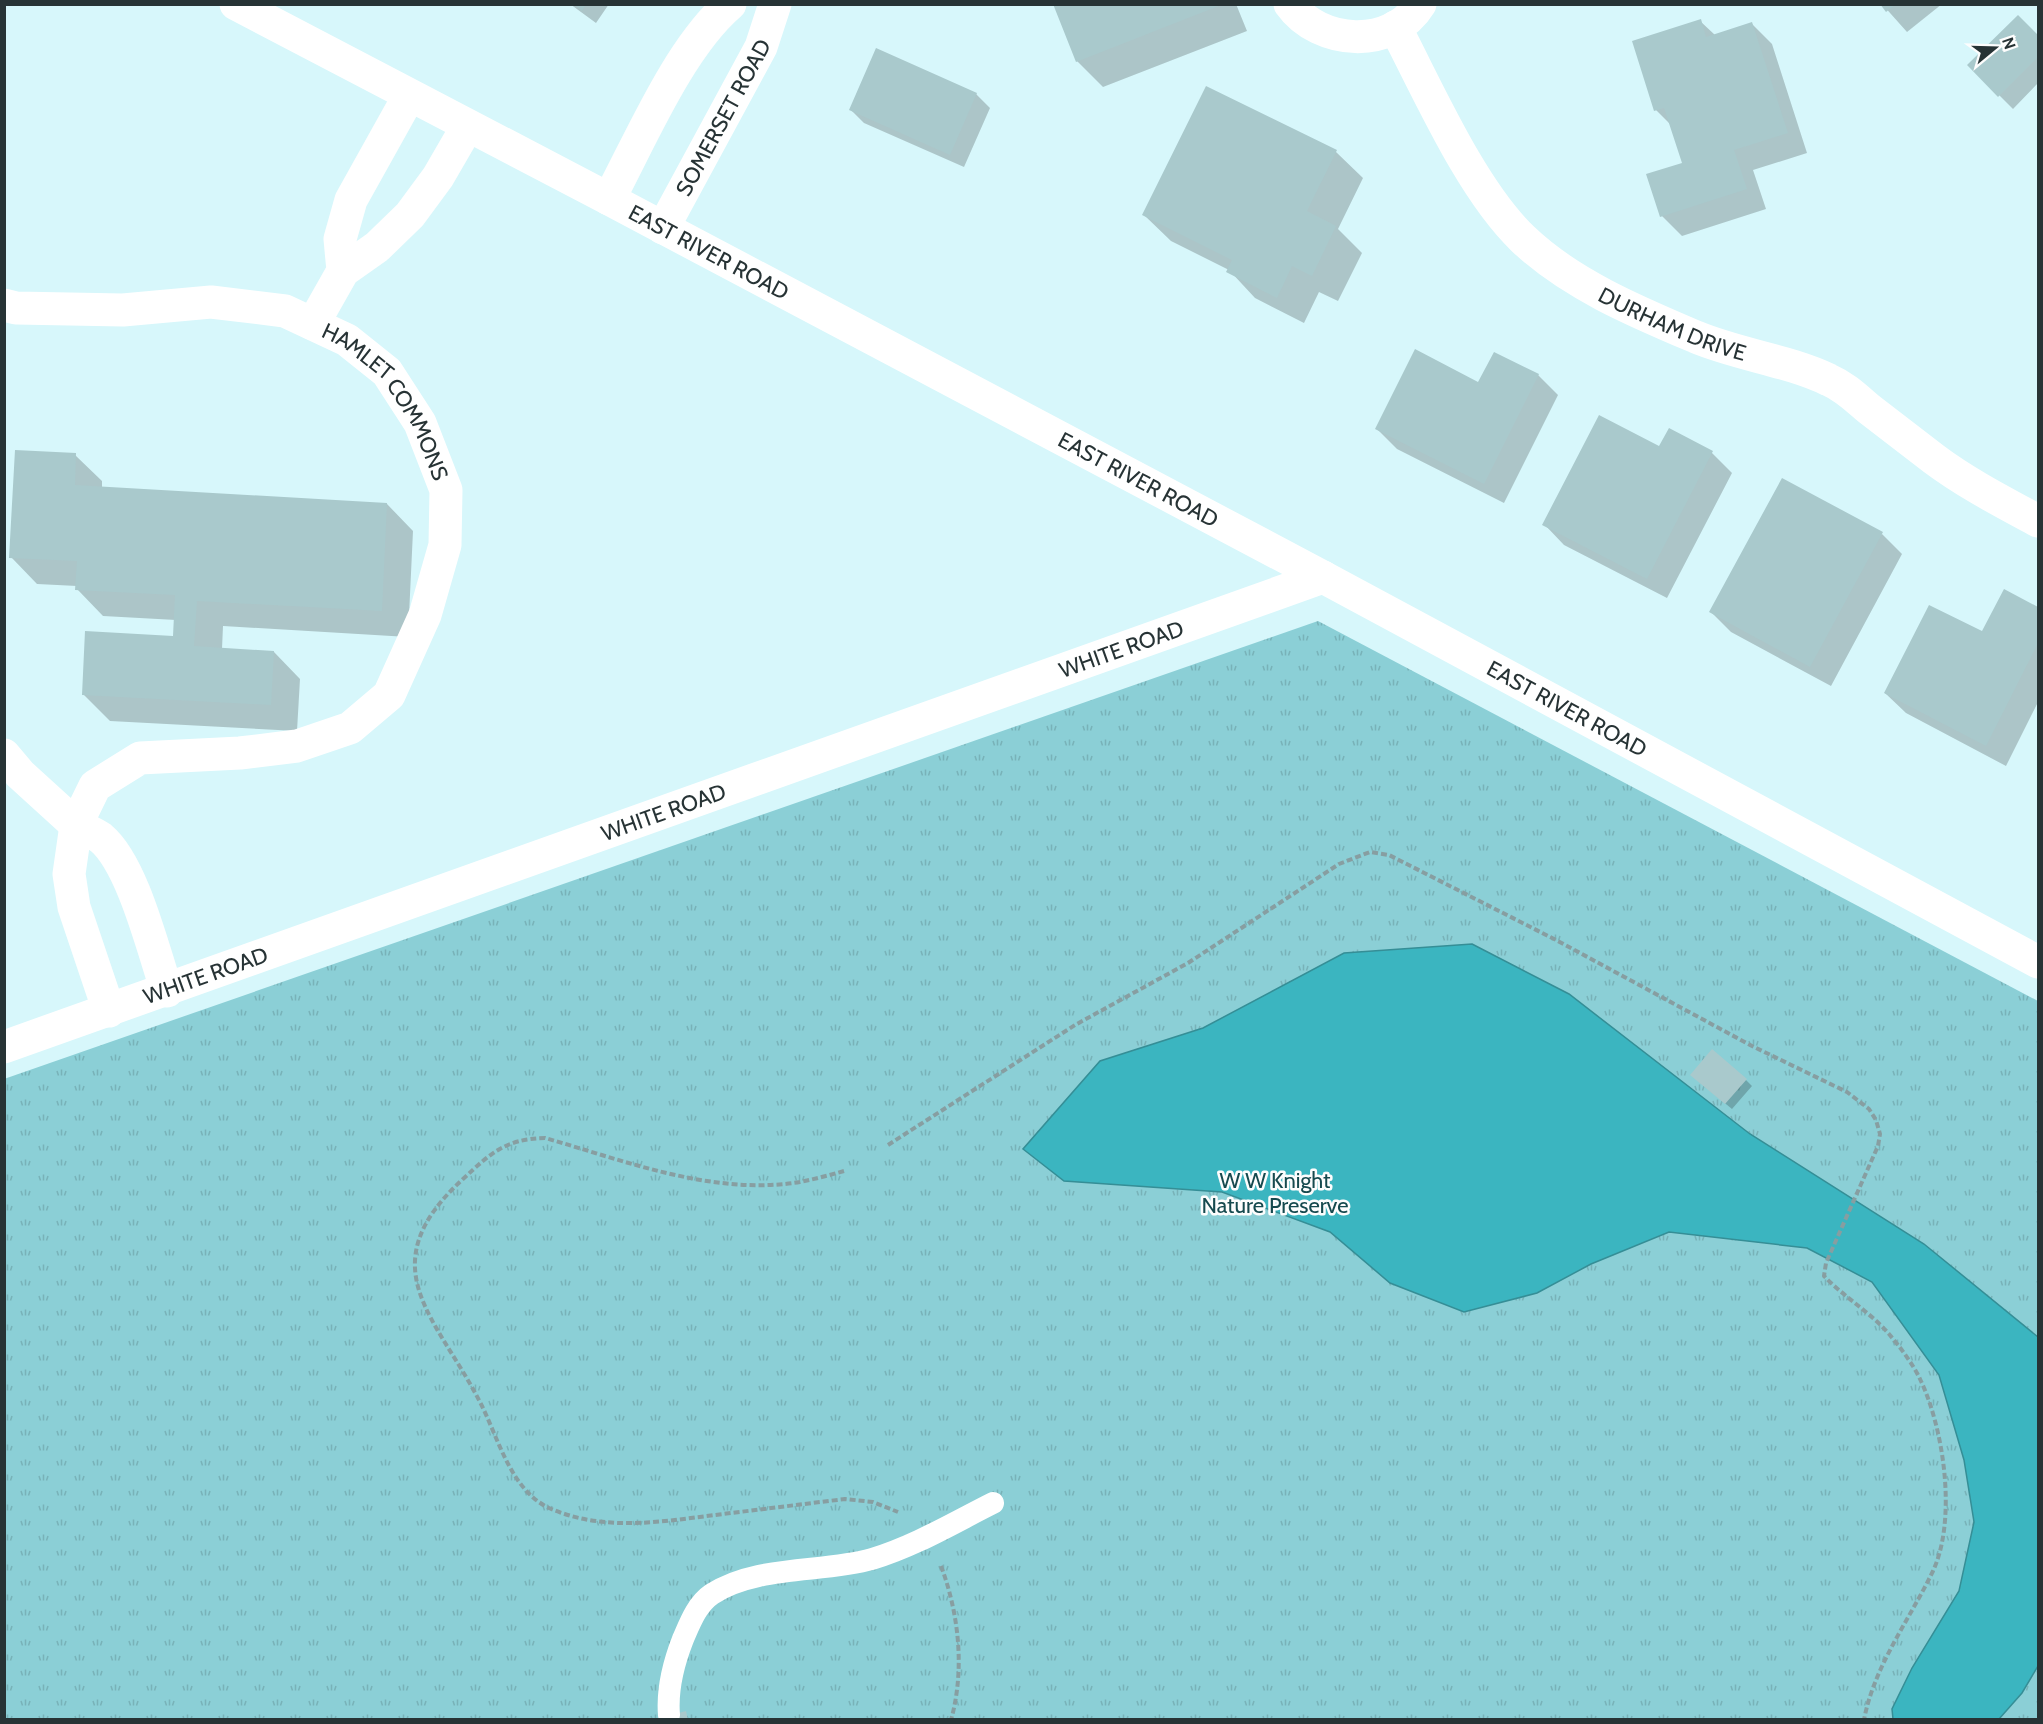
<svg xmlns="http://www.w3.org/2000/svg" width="2043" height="1724" viewBox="0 0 2043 1724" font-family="Cabin,sans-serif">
<defs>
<pattern id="park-tufts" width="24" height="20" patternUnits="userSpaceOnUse" patternTransform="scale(1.5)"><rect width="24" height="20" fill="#8bcfd6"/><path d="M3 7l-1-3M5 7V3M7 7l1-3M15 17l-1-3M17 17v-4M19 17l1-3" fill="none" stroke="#78b2b8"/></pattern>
</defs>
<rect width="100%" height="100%" fill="#d7f7fb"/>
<path fill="url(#park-tufts)" d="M1318,621l720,380v718h-2033l-1,-640z"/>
<path fill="#3bb5c0" stroke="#358e96" stroke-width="1.5" d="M1472,944l97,50 181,140 174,110 114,93v329l-16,27 -23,26h-106l-1,-10 20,-41 47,-77 15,-69 -10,-62 -25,-85 -67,-93 -65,-34 -138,-16 -78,32 -54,29 -73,19 -74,-29 -60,-51 -108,-40 -158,-11 -41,-32 77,-88 103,-33 141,-75z"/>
<path fill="#0003" d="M570,4h39l-13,19z
M1054,4h182l11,27 -144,56 -26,-26z
M1882,4h60l-35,28z
M2018,17l20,20v46l-25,26 -44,-44z
M1700,21l15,14 37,-11 20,20 35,109 -54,17 13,39 -84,27 -20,-20 21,-52 -11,-38 -16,-16z
M1207,88l129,64 27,26 -25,51 24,24 -24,48 -19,-9 -15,31 -49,-25 -26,-28 -58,-29 -27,-26z
M976,94l14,14 -26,59 -100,-44 -13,-13z
M1538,375l20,20 -54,108 -107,-54 -20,-20 102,-45z
M1670,430l42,23 20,20 -65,125 -103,-53 -20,-21 116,-76z
M75,455l27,26v7l285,16 26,27 -5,106 -185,-11 -1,23 52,3 26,27 -3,52 -187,-10 -27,-27 92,-56 1,-18 -73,-4 -26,-27v-3l-40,-2 -26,-27z
M1882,534l20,20 -71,132 -100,-54 -20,-20z
M2004,591l34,18v93l-32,64 -100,-53 -21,-20 97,-60z
M1746,1080l6,6 -20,23 -34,-28z"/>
<path fill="#a9c9cc" d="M573,4h13l-4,7z
M1053,4h168v1l-145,57z
M1880,4h16l-10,8z
M2018,15l20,20v22l-40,40 -31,-32z
M1701,19l5,18 46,-15 36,111 -54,17 13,39 -87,28 -14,-43 36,-11 -18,-55 -10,3 -22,-70z
M876,48l101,45 -27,62 -101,-45z
M1206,86l131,64 -30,61 29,15 -24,50 -20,-10 -15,32 -51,-26 6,-12 -90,-45z
M1415,349l63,33 16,-30 45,22 -55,110 -109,-55z
M1599,415l60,31 10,-18 44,23 -66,128 -105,-54z
M15,450l61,3 -1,32 312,18 -5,108 -185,-10 -3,45 80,5 -3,54 -189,-10 3,-64 88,5 2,-41 -100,-5 2,-29 -68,-3z
M1782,478l101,54 -73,135 -101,-55z
M2004,589l34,18v36l-52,103 -102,-53 45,-88 53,26z
M1712,1049l35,30 -22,25 -35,-29z
M686,1711l2,9h-33v-1z"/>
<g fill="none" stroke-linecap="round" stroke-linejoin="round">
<path stroke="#879ea1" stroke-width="4" stroke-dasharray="6 3" stroke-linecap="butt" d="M888,1145l187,-120 113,-62 151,-99 31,-12 19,3 167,85 196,106 95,46 22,17 7,11 4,14 -2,12 -52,117 -2,13c20,21 46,36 65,58 11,13 24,30 31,45 24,50 37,140 13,192 -23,48 -59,95 -69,149
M844,1171c-14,4 -29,8 -44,11 -87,14 -174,-21 -255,-44 -40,1 -54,15 -82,41 -96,88 -26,138 18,225 18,36 30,86 68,104 57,25 115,13 174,6 41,-5 81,-10 122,-15l28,3 25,10
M941,1566c18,48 24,104 10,154"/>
<path stroke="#fff" stroke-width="22" d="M669,1715c-2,-24 5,-53 14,-76 7,-16 14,-35 29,-45 44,-29 111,-21 160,-35 43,-13 81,-36 121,-56"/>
<g stroke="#fff" stroke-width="33">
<path d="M1290,4c29,41 102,46 130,0"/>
<path id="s1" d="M1395,27c34,65 76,162 128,212 47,45 114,73 173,98 43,18 91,23 133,43 16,7 27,18 40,29 22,17 43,33 65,50 32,24 69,43 104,62"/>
<path d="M609,199c32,-60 70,-151 121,-195"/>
<path id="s2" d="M663,228l98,-181 14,-43"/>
<path d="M343,271l-3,-32 11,-39 58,-104"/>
<path id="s3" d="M4,305l12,3 107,2 88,-8 74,9 62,29 40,32 33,51 26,67 -1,55 -20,70 -36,80 -39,33 -53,18 -57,7 -100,5 -45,28 -19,39 -56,-51 -16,-19"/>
<path d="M313,324l30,-53 34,-24 33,-32 28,-38 29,-50"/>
<path d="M109,1011l-35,-104 -5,-33 7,-49c8,4 18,8 25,13 32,27 52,112 66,153"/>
<path id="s4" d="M4,1047l1319,-470"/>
</g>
<path stroke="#fff" stroke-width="33" id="s5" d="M236,4l373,195 714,378 715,385"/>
</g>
<g text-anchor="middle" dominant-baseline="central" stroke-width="5" stroke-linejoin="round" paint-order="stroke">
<g font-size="22" fill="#273335" stroke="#fdfdfd">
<text stroke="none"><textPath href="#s2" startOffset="126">SOMERSET ROAD</textPath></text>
<text stroke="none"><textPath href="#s5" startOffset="534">EAST RIVER ROAD</textPath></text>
<text stroke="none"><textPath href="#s1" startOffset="422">DURHAM DRIVE</textPath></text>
<text stroke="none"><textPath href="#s3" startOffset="424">HAMLET COMMONS</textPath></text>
<text stroke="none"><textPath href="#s5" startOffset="1020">EAST RIVER ROAD</textPath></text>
<text stroke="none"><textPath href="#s4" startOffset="1186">WHITE ROAD</textPath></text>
<text stroke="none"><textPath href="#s5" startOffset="1506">EAST RIVER ROAD</textPath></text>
<text stroke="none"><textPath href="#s4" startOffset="700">WHITE ROAD</textPath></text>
<text stroke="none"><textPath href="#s4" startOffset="214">WHITE ROAD</textPath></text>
</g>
<g font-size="22" fill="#164a4f" stroke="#fdfdfd">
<text x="1275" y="1180">W W Knight<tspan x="1275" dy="25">Nature Preserve</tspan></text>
</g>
</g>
<rect width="2043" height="1724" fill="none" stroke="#273335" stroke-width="12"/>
<g transform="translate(1995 48) rotate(71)" stroke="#fdfdfd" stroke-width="4.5" paint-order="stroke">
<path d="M0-4.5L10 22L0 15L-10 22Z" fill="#273335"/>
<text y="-9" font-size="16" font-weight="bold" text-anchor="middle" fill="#273335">N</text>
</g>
</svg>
